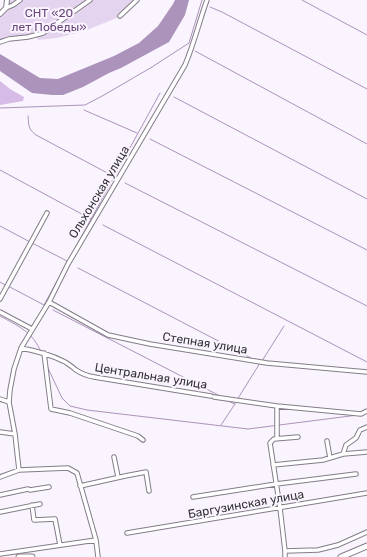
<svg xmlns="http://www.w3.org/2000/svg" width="367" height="557" viewBox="0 0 367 557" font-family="Rubik,sans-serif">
<rect width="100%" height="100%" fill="#faf4fe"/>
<path fill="#e4d4ef" d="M8,0h127l-18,15 2,2 -32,13 -30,8 -19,2 -2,-6 -28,3 -8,3v-24l11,-8 -3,-5z"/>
<path fill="#d5bbe5" d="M0,81l10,8 14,8 -1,4 -23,4z"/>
<path fill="#ac93bc" d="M175,0h14l-4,15 -16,27 -48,26 -12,5 -26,14 -20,8h-11l-20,-2 -32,-22v-17l40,24 18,1 56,-23 25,-13 19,-17 15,-22z"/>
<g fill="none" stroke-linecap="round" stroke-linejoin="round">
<path stroke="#ac93bc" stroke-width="1" d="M302,0l65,35
M210,7l12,5 145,77
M195,51l172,93
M174,97l193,102
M0,108l85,-3 19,-10 48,-28 37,-24 13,-43
M84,110l53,23
M28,116c1,10 0,13 8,19l77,41
M150,139l217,111
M0,170l91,49
M125,183l242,123
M103,225l264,137
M0,226l30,16
M32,243l35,18
M78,268l175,91
M0,282l5,3
M8,286l36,19 116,-212
M53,310l167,86
M0,316c18,10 33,16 41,36
M262,361l22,-35
M47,366l15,32 8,8 17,4 161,19 110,-14
M237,400l23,-37
M228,401l7,3
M221,425l14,-21"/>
<g stroke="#837d86" stroke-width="5.5">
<path id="minor" d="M6,8l7,-3 7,-5
M120,16l17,-16
M0,42l9,-3 19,-2 15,-4 47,-33
M0,299l47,-86
M49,302l59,33 42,9 117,19 100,9
M0,312l32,17
M21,348c16,3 28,6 42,13 5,2 9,6 13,9 6,4 12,6 18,7l117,19
M44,353l7,56 19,4 68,23 5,4
M214,397l63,9 84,8 6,-3
M0,399l9,3
M0,432l15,2 4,36
M15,434l-6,-32 1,-12 4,-21 7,-21 28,-46 19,-38 117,-199c9,-21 14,-43 22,-65
M277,438v-32
M327,441l3,17
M343,454l3,-9 10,-7 4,-8 7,-3
M114,457l4,20
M273,465l50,-5 20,-6 24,-2
M0,477l19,-7 49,-2 9,5 19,67 2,17
M80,486l45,-10 21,-4 3,19
M0,495l28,-6 2,1 19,-3
M193,497l83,-13 80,-10
M32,505l2,15 21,-1 5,26
M0,512l40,-8
M127,533l240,-40
M285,551l33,-1 20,-5 29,-13
M0,554l96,-14
M285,557v-6l-5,-43 -10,-65 4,-4 24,-2"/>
</g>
<g stroke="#837d86" stroke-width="6">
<path id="tertiary" d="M0,14l6,-6 1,-8"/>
</g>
<g stroke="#837d86" stroke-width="7">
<path id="primary" d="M19,557h13
M341,557l26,-11"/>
</g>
<use href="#minor" stroke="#fff" stroke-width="3.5"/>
<use href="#tertiary" stroke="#fff" stroke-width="4"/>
<use href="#primary" stroke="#fff" stroke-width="5"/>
</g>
<g text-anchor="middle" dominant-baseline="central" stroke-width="4" stroke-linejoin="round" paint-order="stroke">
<g font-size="12" fill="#69467c" stroke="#faf4fe">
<text x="49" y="13">СНТ «20<tspan x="49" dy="14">лет Победы»</tspan></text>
</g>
<g font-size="12" fill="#353236" stroke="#faf4fe">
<text transform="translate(99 192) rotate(-59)">Ольхонская улица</text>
<text transform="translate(205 343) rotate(9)">Степная улица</text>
<text transform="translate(151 376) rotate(9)">Центральная улица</text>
<text transform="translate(246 504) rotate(-10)">Баргузинская улица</text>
</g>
</g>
</svg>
